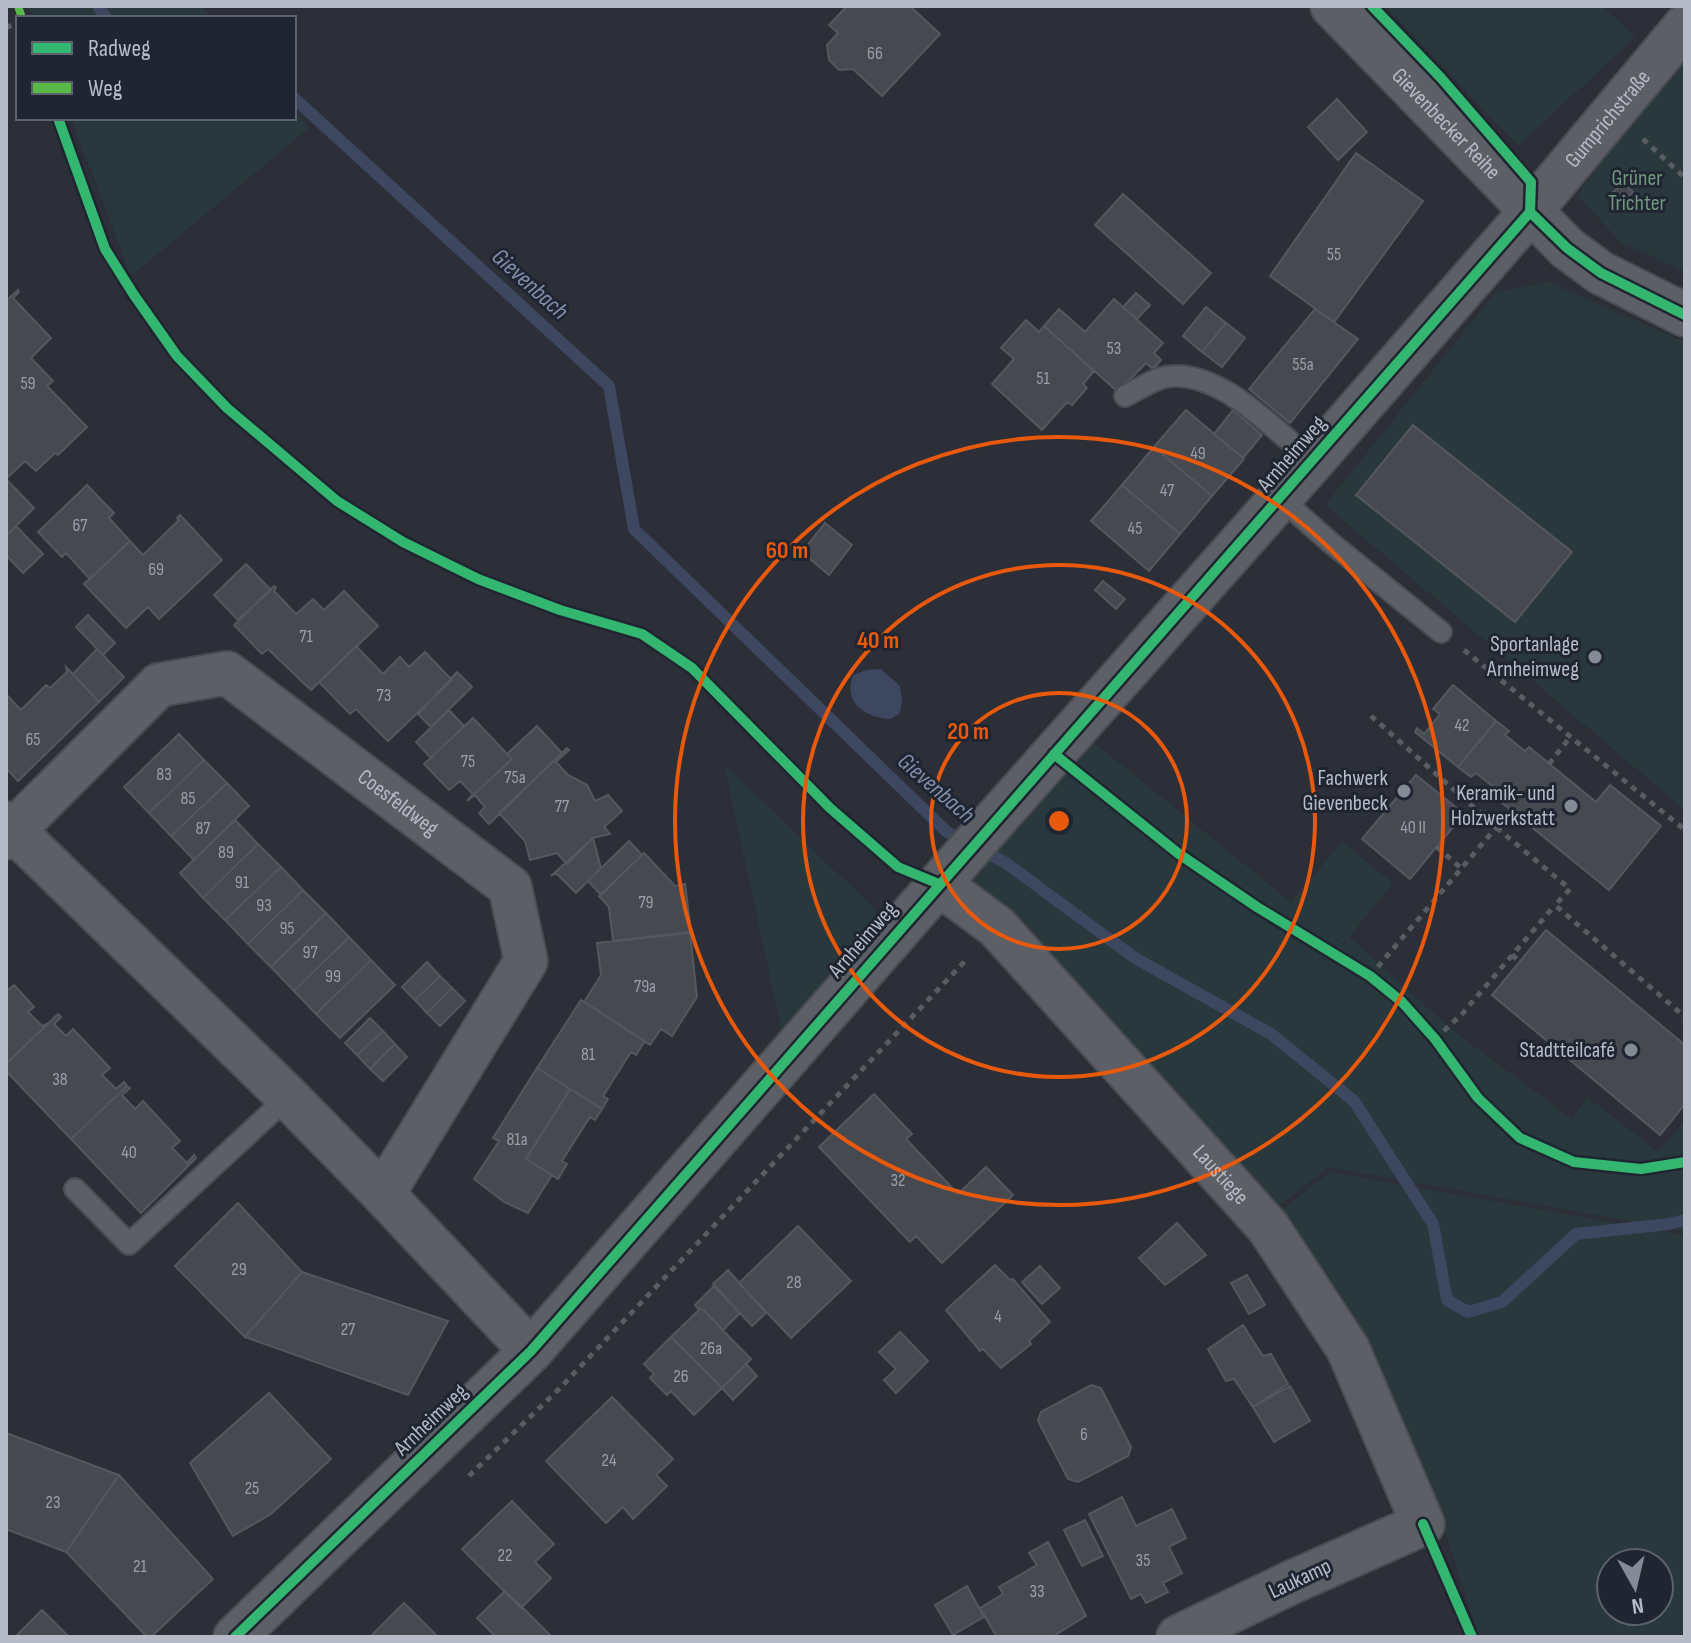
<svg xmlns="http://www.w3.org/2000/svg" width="1691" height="1643" viewBox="0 0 1691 1643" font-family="'Sofia Sans Condensed',sans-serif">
<rect width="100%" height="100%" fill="#2c2f38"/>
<path fill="#29383d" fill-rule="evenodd" d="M28,6h173l11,12h-179z
M1386,6h216l33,31 -117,109z
M1685,45v226l-62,-27 -46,-48 49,-72z
M294,111l15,17 -178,148 -60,-158h223z
M1548,282l137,60v468l-360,-305 170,-212z
M1091,740l253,205 4,-7 -5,5 -52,-41 51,-60 51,41 -44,54 101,91 122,91 15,-22 71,55 27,-32v111l-356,-64 -56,43 -323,-310z
M724,764l159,153 -101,115z
M1330,1172l355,63v402h-206l-39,-122 -164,-301zM1611,1563h48v48h-48z"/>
<path fill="#3d4760" d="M881,669l19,17 2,15 -2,12 -9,6c-25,-1 -49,-16 -38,-44l13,-5z"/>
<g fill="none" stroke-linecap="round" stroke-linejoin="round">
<path stroke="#3d4760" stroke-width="12" d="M98,6l8,12
M294,98l315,288 25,143 313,303 59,31 129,95 136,76 83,67 79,123 14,76 21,12 34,-10 74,-68 93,-10 16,-4"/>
</g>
<path fill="#464950" stroke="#54575f" stroke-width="2" d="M847,6h63l30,28 -58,62 -29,-27 -14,1 -10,-10 -2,-15 11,-12 -9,-8z
M1337,99l30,33 -29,28 -30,-33z
M1356,153l67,48 -89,121 -64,-46z
M1623,183l10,9 -13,13 -10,-10z
M1123,194l88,79 -28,31 -88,-79z
M18,290l1,2 -6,6 38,40 -20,20 22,23 -6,5 40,41 -29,28 -3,-2 -19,18 -11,-10 -19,18v-178z
M1136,293l14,12 -13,14 -14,-12z
M1114,299l49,44 -9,10 7,7 -8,9 -7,-6 -28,29 -74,-66 15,-17 26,23z
M1206,307l20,16 -24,29 -19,-16z
M1315,309l43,30 -68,84 -41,-34z
M1026,320l13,12 5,-6 50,45 -11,13 4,4 -15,17 -5,-3 -25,28 -50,-46 22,-25 -13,-11z
M1226,323l19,15 -23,29 -20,-15z
M1186,410l58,49 -32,37 -58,-49z
M1233,410l29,25 -19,23 -29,-24z
M1413,425l159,127 -57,70 -159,-127z
M1154,447l58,49 -32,38 -58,-49z
M6,479l28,29 -28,28z
M87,485l27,28 -5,5 21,23 -40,38 -24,-26 -4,4 -24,-25z
M1122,485l58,49 -31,37 -58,-50z
M180,515l42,45 -63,59 -11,-12 -22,21 -42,-44 46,-43 13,14 36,-35 -2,-2z
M825,523l27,22 -23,30 -27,-23z
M16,526l27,28 -20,19 -17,-18v-19z
M246,564l25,26 -33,30 -24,-25z
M1103,581l22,18 -9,10 -21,-19z
M274,586l2,2 -2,3 22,23 17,-15 11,11 20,-19 34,35 -67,64 -43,-41 -6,5 -28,-29z
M88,615l27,28 -12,12 -27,-28z
M356,646l27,28 17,-17 9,10 16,-15 27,28 -64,61 -32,-32 -6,5 -31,-32z
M97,649l27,28 -25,25 -26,-28z
M66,667l33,35 -81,79 -12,-13v-74l15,16 25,-25 4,3 17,-16z
M457,672l15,15 -41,40 -13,-13z
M1453,685l43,36 -38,46 -43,-35 2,-4 7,6 16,-20 -7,-5z
M449,710l15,16 -33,32 -15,-16z
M473,718l39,41 -45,42 6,-7 -13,-13 -11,9 -25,-26z
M1496,721l13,10 -4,4 20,16 4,-4 67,55 14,-17 51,41 -52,64 -118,-96 5,-5 -20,-16 -5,4 -13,-10z
M537,726l25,27 -73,71 -10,-11 6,-6 -10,-12 -8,6 45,-42 -5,-5z
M179,734l25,26 -55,53 -25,-26z
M567,748l2,2 -13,12 12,13 19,10 8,16 13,-6 14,16 -18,16 6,7 -17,4 -26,26 -10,-11 -27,7 -5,-19 -26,-28z
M204,760l23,23 -56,53 -22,-23z
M1416,775l48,39 -54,65 -48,-40z
M227,783l22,23 -55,54 -23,-24z
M235,820l23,24 -55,54 -23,-25z
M593,838l8,30 -25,25 -20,-20 -5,3z
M629,841l13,14 -41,40 -13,-14z
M258,844l23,23 -56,53 -22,-22z
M644,853l31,33 10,-2 6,48 -78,9 -4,-34 -10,-11z
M281,867l22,23 -55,54 -23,-24z
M303,890l23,23 -55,54 -23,-23z
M326,913l23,24 -55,54 -23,-24z
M1546,930l139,115v59l-25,31 -168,-140z
M690,933l7,64 -25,39 -11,-7 -11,16 -66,-43 17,-27 -4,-32z
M349,937l22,23 -55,54 -22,-23z
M371,960l24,25 -55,53 -24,-24z
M427,962l13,14 -25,24 -13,-13z
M440,976l12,12 -25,25 -12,-13z
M14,985l20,22 -6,5 14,14 7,-3 -43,41v-76l2,2z
M452,988l13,13 -25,25 -13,-13z
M581,1000l64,41 -9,14 -5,-3 -28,44 5,3 -6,10 -65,-41z
M58,1014l3,3 -7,7 12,12 7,-7 37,39 -8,7 14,14 8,-7 3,4 -56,53 -65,-68v-7z
M370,1018l13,13 -26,24 -12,-12z
M383,1031l12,13 -25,25 -13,-14z
M395,1044l12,13 -24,24 -13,-12z
M537,1068l33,21 -44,70 26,16 -24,38 -24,-11 -30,-23 25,-38 -6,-3z
M127,1086l3,2 -8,7 13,14 8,-8 37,40 -8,7 15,15 7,-8 2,3 -55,55 -70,-74z
M570,1089l32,20 -7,11 -5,-3 -28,44 5,3 -9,15 -32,-20z
M874,1094l38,40 -6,5 52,55 28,-27 27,28 -71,68 -26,-27 -6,6 -91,-95z
M238,1203l64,69 -57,65 -70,-71z
M1177,1223l29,32 -41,30 -26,-27z
M798,1226l53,55 -60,57 -52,-55z
M995,1265l15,15 3,-1 37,43 -21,19 2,3 -30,24 -18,-19 -3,2 -34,-41z
M1040,1266l20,22 -18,16 -20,-22z
M728,1270l38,43 -14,13 -39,-42z
M302,1272l146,49 -40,74 -163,-58z
M1247,1275l18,30 -16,9 -18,-31z
M714,1286l26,27 -17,17 -22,-22 -2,2 -4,-5z
M701,1308l50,51 -29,29 -51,-51z
M1243,1325l20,31 8,-2 17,30 -35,23 -19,-28 -8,2 -18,-32z
M900,1332l28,29 -32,32 -12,-13 12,-11 -17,-17z
M671,1337l51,51 -28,27 -23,-24 -4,4 -17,-17 4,-4 -10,-10z
M746,1364l11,12 -24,24 -11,-12z
M1091,1385l10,3 30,59 -3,9 -50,26 -10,-3 -30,-58 3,-9z
M1290,1386l20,35 -36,21 -21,-35z
M269,1393l62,66 -60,55 -38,22 -43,-73z
M612,1397l61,62 -17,16 11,11 -34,33 -10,-12 -17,16 -60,-62z
M6,1433l113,42 -53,77 -60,-23z
M119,1475l94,104 -62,58h-4l-81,-85z
M1122,1497l14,29 36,-17 14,29 -17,9 13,26 -19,10 5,9 -22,11 -5,-9 -10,5 -42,-85z
M512,1501l42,43 -19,18 16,16 -30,30 -59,-59z
M1085,1520l18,36 -21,10 -18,-36z
M1048,1542l38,74 -34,21h-55l-17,-29 23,-14 -4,-7 38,-22 -8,-12z
M967,1586l17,31 -31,18 -18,-30z
M505,1591l17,16 30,30h-56l-19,-19z
M404,1603l34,34h-68z
M42,1610l27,27h-54z"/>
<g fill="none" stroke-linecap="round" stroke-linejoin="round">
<g stroke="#4a4c52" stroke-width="24">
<path id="lane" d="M1125,396c12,-6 27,-16 40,-19 53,-10 109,53 148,84
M1280,498l51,45 110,89
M75,1189l54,55 159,-147"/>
</g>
<g stroke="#4a4c52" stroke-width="46">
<g id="street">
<path id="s1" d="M1332,6l235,242 34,25 84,42"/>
<path d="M6,823l282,274 95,97"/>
<path id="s2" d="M6,838l153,-153 68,-12 283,214 16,74 -143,233 148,157"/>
<path id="s3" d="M939,884l58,43 271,300 80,122 75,175 -133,59 -112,54"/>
<path id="s4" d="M235,1637l296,-286 463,-530 319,-360 217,-249 155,-186"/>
</g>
</g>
<path stroke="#595d63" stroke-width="5" stroke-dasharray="6 6" stroke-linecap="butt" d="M6,28l12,-6
M1643,139l42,39
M1464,650l221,180
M1371,716l126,112 73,61 -15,16 130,112
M1549,764l22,-28
M1437,847l25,22
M1512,955l8,7
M1370,976l141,-166
M1435,1039l27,-25 93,-109
M469,1476l92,-89 406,-428"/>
<use href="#lane" stroke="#5c5f66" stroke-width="20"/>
<use href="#street" stroke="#5c5f66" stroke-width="42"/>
<path stroke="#58b947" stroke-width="8" stroke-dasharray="16 8" stroke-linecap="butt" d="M18,6l4,12"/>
<g stroke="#202532" stroke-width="15">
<path id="cycleway" d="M1372,6l69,72 90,104 -1,30
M58,118l47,131 29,46 43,61 50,52 110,93 66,41 75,37 82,31 82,24 50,34 138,140 68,59 41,17
M1530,212l37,36 34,25 84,42
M1054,754l125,100 78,53 113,69 32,26 33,37 43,59 42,40 54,24 67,7 44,-7
M1423,1524l49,113
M235,1637l296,-286 999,-1139"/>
</g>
<use href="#cycleway" stroke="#33b770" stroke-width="10"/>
</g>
<g fill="none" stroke="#e8590c" stroke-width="4">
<circle cx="1059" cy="821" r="128"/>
<circle cx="1059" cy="821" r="256"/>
<circle cx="1059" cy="821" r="384"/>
</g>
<g fill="#868a96" stroke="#202532" stroke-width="3">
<circle cx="1595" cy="657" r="8"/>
<circle cx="1404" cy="791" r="8"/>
<circle cx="1571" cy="806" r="8"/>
<circle cx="1631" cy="1050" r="8"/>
</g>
<g text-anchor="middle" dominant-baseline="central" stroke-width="6" stroke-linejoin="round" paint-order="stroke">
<g font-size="18" fill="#9b9eaa">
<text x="875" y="53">66</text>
<text x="1334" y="254">55</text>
<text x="1114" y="348">53</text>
<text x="1303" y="364">55a</text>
<text x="1043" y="378">51</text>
<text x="28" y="383">59</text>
<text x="1198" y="453">49</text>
<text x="1167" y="490">47</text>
<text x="80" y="525">67</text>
<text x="1135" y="528">45</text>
<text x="156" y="569">69</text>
<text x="306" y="636">71</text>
<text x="384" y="695">73</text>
<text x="1462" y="725">42</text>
<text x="33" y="739">65</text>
<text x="468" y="761">75</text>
<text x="164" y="774">83</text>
<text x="515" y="777">75a</text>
<text x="188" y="798">85</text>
<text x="562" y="806">77</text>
<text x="1413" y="827">40 II</text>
<text x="203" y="828">87</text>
<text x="226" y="852">89</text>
<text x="242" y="882">91</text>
<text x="646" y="902">79</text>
<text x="264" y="905">93</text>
<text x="287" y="928">95</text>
<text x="310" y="952">97</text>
<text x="333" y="976">99</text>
<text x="645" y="986">79a</text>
<text x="588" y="1054">81</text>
<text x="60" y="1079">38</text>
<text x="517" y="1139">81a</text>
<text x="129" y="1152">40</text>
<text x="898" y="1180">32</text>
<text x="239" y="1269">29</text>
<text x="794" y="1282">28</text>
<text x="998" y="1316">4</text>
<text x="348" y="1329">27</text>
<text x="711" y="1348">26a</text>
<text x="681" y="1376">26</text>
<text x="1084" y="1434">6</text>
<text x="609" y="1460">24</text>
<text x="252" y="1488">25</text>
<text x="53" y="1502">23</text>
<text x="505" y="1555">22</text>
<text x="1143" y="1560">35</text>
<text x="140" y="1566">21</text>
<text x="1037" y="1591">33</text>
</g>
<g font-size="22" fill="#b7bbc8" stroke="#202532">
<text stroke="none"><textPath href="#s4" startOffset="2048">Gumprichstraße</textPath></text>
<text stroke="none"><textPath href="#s1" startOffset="164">Gievenbecker Reihe</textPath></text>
<text transform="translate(1292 454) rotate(-49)">Arnheimweg</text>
<text stroke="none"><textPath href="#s2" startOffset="500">Coesfeldweg</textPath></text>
<text transform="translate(863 940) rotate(-49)">Arnheimweg</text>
<text stroke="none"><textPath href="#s3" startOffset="406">Laustiege</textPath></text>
<text transform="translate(431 1420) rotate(-44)">Arnheimweg</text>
<text transform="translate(1300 1579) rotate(-25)">Laukamp</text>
</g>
<g font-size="22" fill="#71977f" stroke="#202532">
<text x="1637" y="178">Grüner<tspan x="1637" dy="25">Trichter</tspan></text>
</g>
<g font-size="22" fill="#b7bbc8" stroke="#202532" text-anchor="end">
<text x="1579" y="644">Sportanlage<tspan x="1579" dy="25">Arnheimweg</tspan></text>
<text x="1388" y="778">Fachwerk<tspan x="1388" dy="25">Gievenbeck</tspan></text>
<text x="1555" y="793">Keramik- und<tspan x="1555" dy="25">Holzwerkstatt</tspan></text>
<text x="1615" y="1050">Stadtteilcafé</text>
</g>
<g font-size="24" font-style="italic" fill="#828eac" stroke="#202532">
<text transform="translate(530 284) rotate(42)">Gievenbach</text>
<text transform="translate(936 788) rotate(41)">Gievenbach</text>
</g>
</g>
<circle cx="1059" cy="821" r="12" fill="#e8590c" stroke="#202532" stroke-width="4"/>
<g font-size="24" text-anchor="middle" font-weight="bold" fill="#e8590c" stroke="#202532" stroke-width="6" stroke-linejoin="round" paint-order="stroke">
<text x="787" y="558">60 m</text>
<text x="878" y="648">40 m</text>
<text x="968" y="739">20 m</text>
</g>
<rect width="1691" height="1643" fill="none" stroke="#b7bbc8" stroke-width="16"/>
<rect x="16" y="16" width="280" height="104" fill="#202532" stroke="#5c616e" stroke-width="2"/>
<rect x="32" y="42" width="40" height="12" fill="#33b770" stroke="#5c616e" stroke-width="2"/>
<text x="88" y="56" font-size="24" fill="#b7bbc8">Radweg</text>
<rect x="32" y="82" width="40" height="12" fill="#58b947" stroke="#5c616e" stroke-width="2"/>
<text x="88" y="96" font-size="24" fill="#b7bbc8">Weg</text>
<g transform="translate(1635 1587) rotate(172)"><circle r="38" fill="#202532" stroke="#5c616e" stroke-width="2"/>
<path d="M0-6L14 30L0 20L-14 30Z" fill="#868a96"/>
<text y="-12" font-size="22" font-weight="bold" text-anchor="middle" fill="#b7bbc8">N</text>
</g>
</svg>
